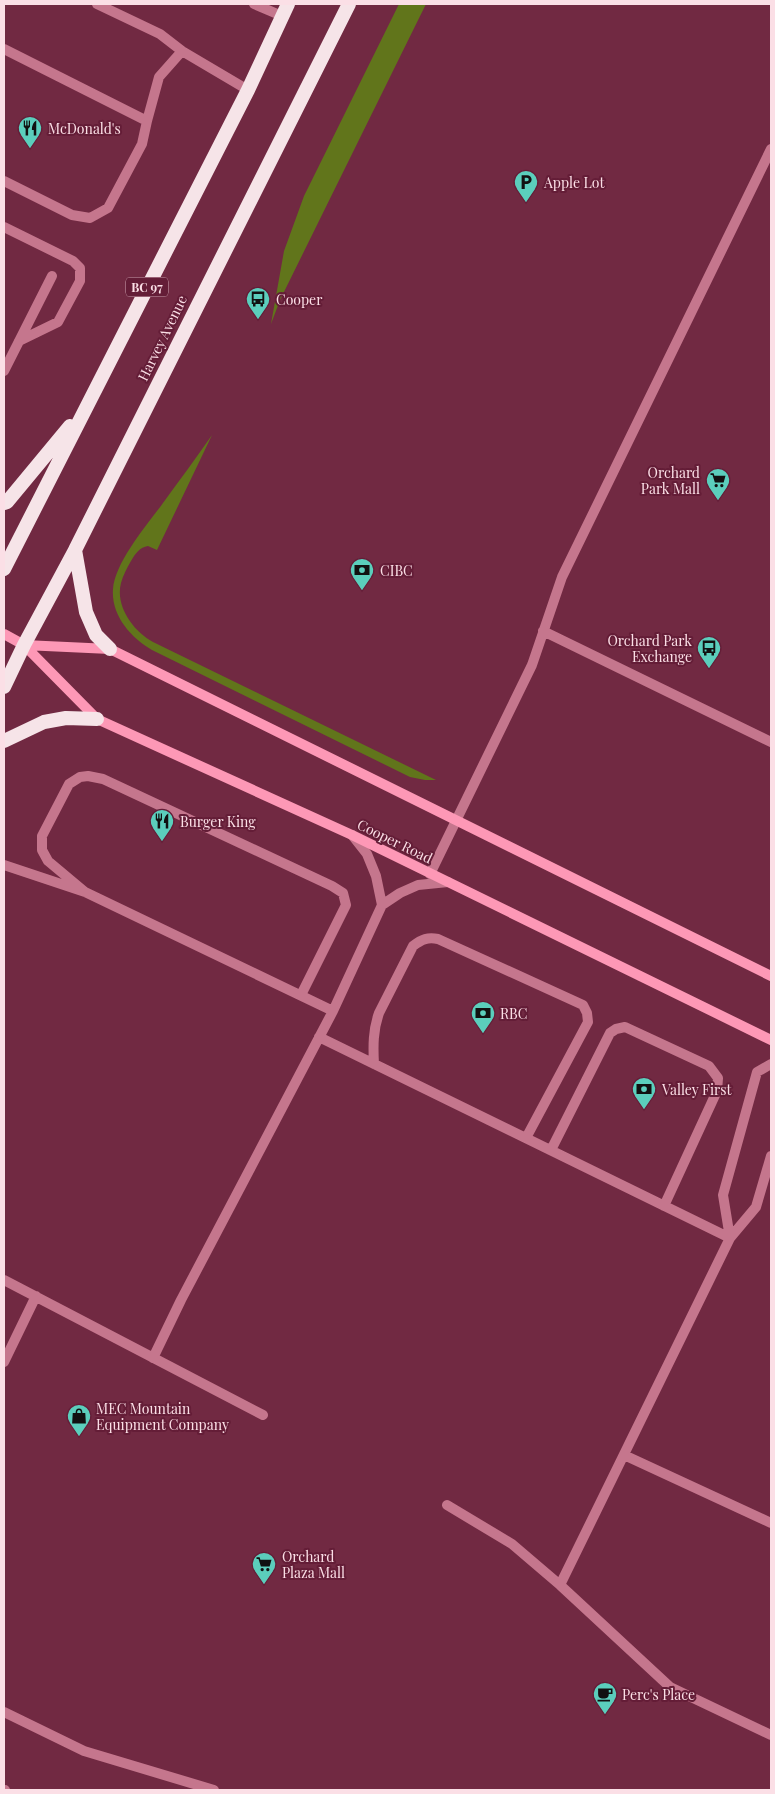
<svg xmlns="http://www.w3.org/2000/svg" width="775" height="1794" viewBox="0 0 775 1794" font-family="'Playfair Display',serif">
<rect width="100%" height="100%" fill="#712942"/>
<path fill="#61751b" d="M399,4h27l-146,296 -9,24 13,-73 20,-55z
M212,435l-55,115 -9,-4c-8,1 -13,8 -17,15 -4,7 -8,14 -10,22 -6,23 12,48 32,59l283,138h-11l-15,-3 -258,-127c-22,-13 -41,-35 -39,-61 2,-27 34,-64 50,-86 16,-22 33,-45 49,-68z"/>
<g fill="none" stroke-linecap="round" stroke-linejoin="round">
<path stroke="#c5768d" stroke-width="10" d="M97,4l63,30 22,17 66,39
M254,4l28,12
M4,49l143,72 12,-44 23,-26
M4,181l68,34 18,3 18,-10 34,-64 5,-23
M4,227l69,34 7,7v13l-22,41 -39,19
M4,371l48,-95
M543,631l228,111
M352,835l15,19 9,22 6,29
M4,865l81,27 248,119
M430,874l102,-209 30,-88 209,-428
M85,892l-37,-31 -6,-11v-14l27,-52 11,-7 8,-1 15,3 229,107 11,7 3,12 -45,90
M319,1037l411,201
M374,1064c-1,-18 -1,-34 5,-51l34,-67c9,-7 15,-9 25,-7l145,66 4,8 1,9 -62,116
M551,1150l59,-117 6,-4 9,-2 84,39 9,12 -1,13 -53,115
M730,1238l-7,-43 34,-123 14,-8
M4,1280l259,135
M153,1358l28,-58 152,-289 49,-106 18,-12 18,-8 30,-3
M4,1362l32,-66
M624,1455l147,68
M447,1505l65,39 48,41 170,-347 26,-31 15,-51
M560,1585l110,102 101,48
M4,1712l80,39 130,39"/>
<path stroke="#c5768d" stroke-width="10" d="M4,1790h1"/>
<path stroke="#fd98b6" stroke-width="10" d="M4,634l20,11 73,74 255,116 419,205
M24,645l86,4 661,327"/>
<path stroke="#f6e4e8" stroke-width="14" d="M4,503l3,-1 63,-76
M75,550l11,62 10,23 14,14
M4,569l244,-479 40,-86
M4,687l20,-42 51,-95 274,-546
M4,741l40,-19 22,-4 31,1"/>
</g>
<defs>
<g id="restaurant-pin" transform="scale(1.25)"><path d="M0 17L-7.5 6A9.5 9.5 0 1 1 7.5 6Z" fill="#5bcebc" stroke="#641d37"/><path d="M-5-6h1v4h1v-4h1v4h1v-4h1v5L-1.5 .5V6h-2V.5L-5-1ZM5-6V6H3V1.5H1.5Q1.5-4 5-6Z" fill="#111"/></g>
<g id="parking-pin" transform="scale(1.25)"><path d="M0 17L-7.5 6A9.5 9.5 0 1 1 7.5 6Z" fill="#5bcebc" stroke="#641d37"/><path d="M-3.5-5.5H1a3.5 3.5 0 0 1 0 7H-1V5.5H-3.5ZM-1-3.4V-.6H.8a1.4 1.4 0 0 0 0-2.8Z" fill="#111"/></g>
<g id="bus-pin" transform="scale(1.25)"><path d="M0 17L-7.5 6A9.5 9.5 0 1 1 7.5 6Z" fill="#5bcebc" stroke="#641d37"/><path d="M-5-6H5V4H4V6H2V4H-2V6H-4V4H-5ZM-3.5-4V0h7V-4ZM-3.5 1.2v1.5H-2V1.2ZM2 1.2v1.5H3.5V1.2Z" fill="#111"/></g>
<g id="supermarket-pin" transform="scale(1.25)"><path d="M0 17L-7.5 6A9.5 9.5 0 1 1 7.5 6Z" fill="#5bcebc" stroke="#641d37"/><path d="M-6-5.5h2.5l.6 2H6L4.5 2H-2.5L-4.4-4H-6ZM-1.5 3.2a1.3 1.3 0 1 0 .1 0ZM3 3.2a1.3 1.3 0 1 0 .1 0Z" fill="#111"/></g>
<g id="bank-pin" transform="scale(1.25)"><path d="M0 17L-7.5 6A9.5 9.5 0 1 1 7.5 6Z" fill="#5bcebc" stroke="#641d37"/><path d="M-6-4H6V4H-6ZM0-2.3a2.3 2.3 0 1 0 0 4.6a2.3 2.3 0 1 0 0-4.6Z" fill="#111"/></g>
<g id="shop-pin" transform="scale(1.25)"><path d="M0 17L-7.5 6A9.5 9.5 0 1 1 7.5 6Z" fill="#5bcebc" stroke="#641d37"/><path d="M-5-2.5h2.3a2.7 3.5 0 0 1 5.4 0H5L5.5 6h-11ZM-1.5-2.5h3a1.5 2.3 0 0 0-3 0Z" fill="#111"/></g>
<g id="cafe-pin" transform="scale(1.25)"><path d="M0 17L-7.5 6A9.5 9.5 0 1 1 7.5 6Z" fill="#5bcebc" stroke="#641d37"/><path d="M-5.5-4.5H6V0H3Q3 3.5 0 3.5H-2.5Q-5.5 3.5-5.5 0ZM3-3.2v2h1.7v-2ZM-6 4.5H4V6H-6Z" fill="#111"/></g>
</defs>
<g fill-rule="evenodd">
<use href="#restaurant-pin" x="30" y="128"/>
<use href="#parking-pin" x="526" y="182"/>
<use href="#bus-pin" x="258" y="299"/>
<use href="#supermarket-pin" x="718" y="480"/>
<use href="#bank-pin" x="362" y="570"/>
<use href="#bus-pin" x="709" y="648"/>
<use href="#restaurant-pin" x="162" y="821"/>
<use href="#bank-pin" x="483" y="1013"/>
<use href="#bank-pin" x="644" y="1089"/>
<use href="#shop-pin" x="79" y="1416"/>
<use href="#supermarket-pin" x="264" y="1564"/>
<use href="#cafe-pin" x="605" y="1694"/>
</g>
<g text-anchor="middle" dominant-baseline="central" stroke-width="4" stroke-linejoin="round" paint-order="stroke">
<rect fill="#641d37" stroke="#cea5b2" stroke-width="1" x="126" y="277.5" width="42" height="19" rx="4"/>
<g font-size="12" font-weight="bold" fill="#fbdfe6">
<text x="147" y="287">BC 97</text>
</g>
<g font-size="14" fill="#fbdfe6" stroke="#641d37" text-anchor="start">
<text x="48" y="128">McDonald's</text>
<text x="544" y="182">Apple Lot</text>
<text x="276" y="299">Cooper</text>
<text x="700" y="472" text-anchor="end">Orchard<tspan x="700" dy="16">Park Mall</tspan></text>
<text x="380" y="570">CIBC</text>
<text x="692" y="640" text-anchor="end">Orchard Park<tspan x="692" dy="16">Exchange</tspan></text>
<text x="180" y="821">Burger King</text>
<text x="500" y="1013">RBC</text>
<text x="662" y="1089">Valley First</text>
<text x="96" y="1408">MEC Mountain<tspan x="96" dy="16">Equipment Company</tspan></text>
<text x="282" y="1556">Orchard<tspan x="282" dy="16">Plaza Mall</tspan></text>
<text x="622" y="1694">Perc's Place</text>
</g>
<g font-size="14" fill="#fbdfe6" stroke="#641d37">
<text transform="translate(162 338) rotate(-64)">Harvey Avenue</text>
<text transform="translate(395 841) rotate(26)">Cooper Road</text>
</g>
</g>
<rect width="775" height="1794" fill="none" stroke="#fbdfe6" stroke-width="10"/>
</svg>
